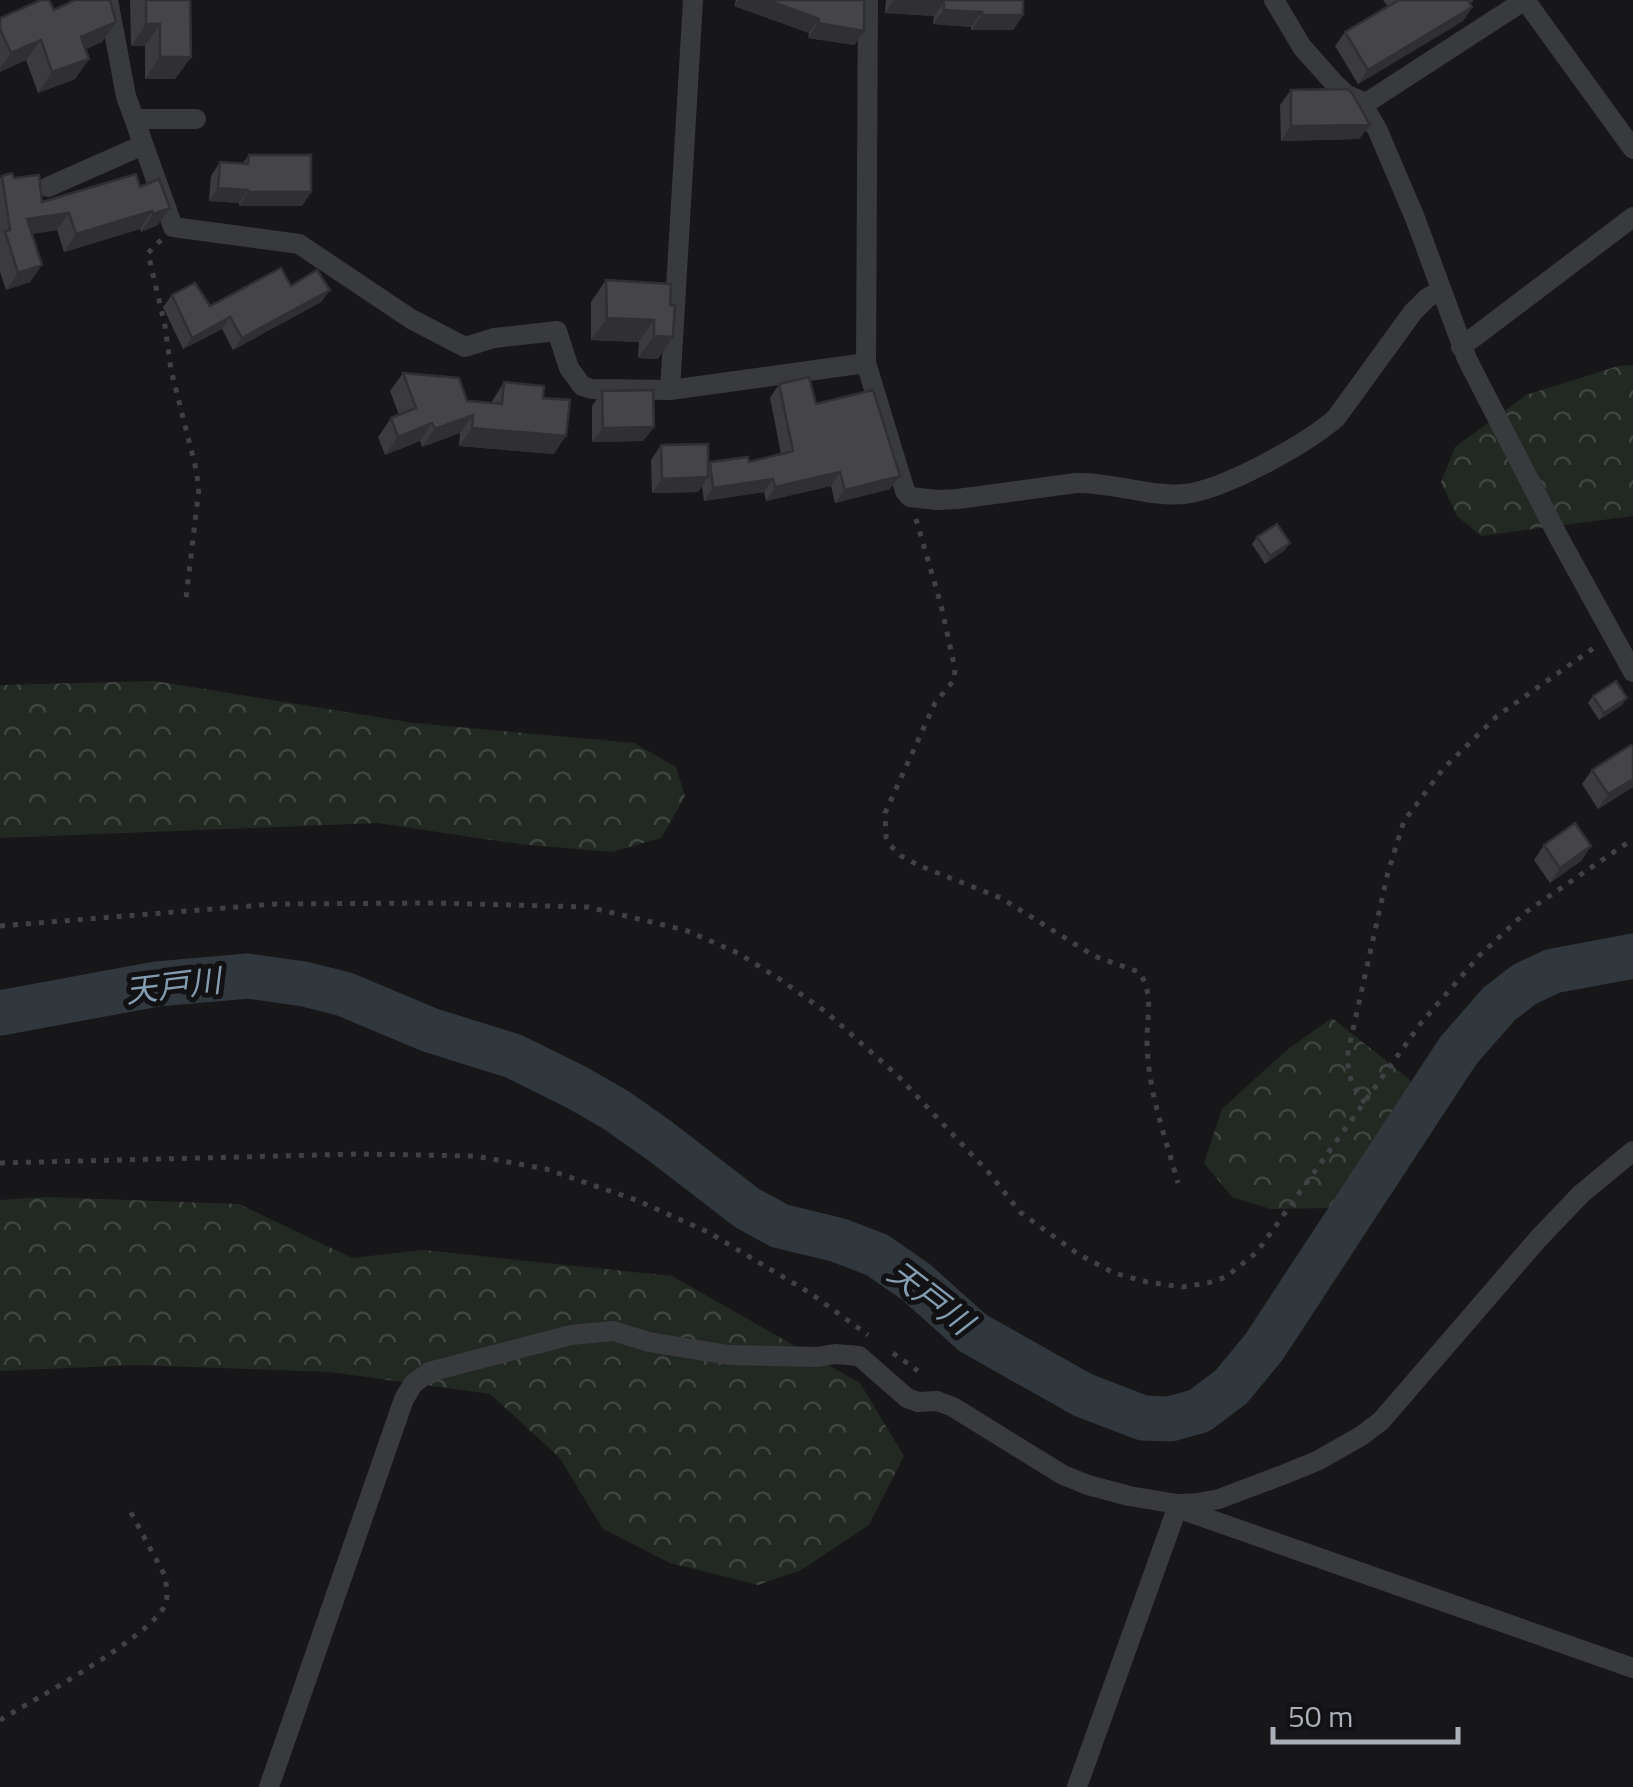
<svg xmlns="http://www.w3.org/2000/svg" width="1633" height="1787" viewBox="0 0 1633 1787" font-family="'Titillium Web','Noto Sans JP',sans-serif">
<defs>
<pattern id="forest-crowns" width="20" height="18" patternUnits="userSpaceOnUse" patternTransform="scale(2.5)"><rect width="20" height="18" fill="#222923"/><path d="M2 6a3 3 0 1 1 6 0M12 15a3 3 0 1 1 6 0" fill="none" stroke="#3f4641"/></pattern>
</defs>
<rect width="100%" height="100%" fill="#171719"/>
<path fill="url(#forest-crowns)" d="M1633,365v151l-152,20 -24,-20 -16,-34 14,-35 71,-52 92,-29z
M155,681l259,42 220,20 42,24 9,29 -24,42 -49,14 -93,-8 -142,-21 -377,15v-153z
M1332,1018l76,60 19,24 -10,42 -42,41 -45,23 -59,1 -39,-12 -28,-34 18,-54 66,-60z
M46,1197l193,7 113,54 71,-8 249,26 188,107 44,73 -35,69 -68,45 -43,15 -88,-22 -67,-34 -44,-72 -69,-63 -160,-22 -194,-7 -136,6v-171z"/>
<g fill="none" stroke-linecap="round" stroke-linejoin="round">
<path stroke="#30383e" stroke-width="45" d="M0,1013l157,-29 91,-8 56,8 40,10 86,36 83,26 63,31 40,23 44,31 87,67 33,18 58,14 39,15 39,27 57,51 110,62 60,23 27,1 29,-8 32,-24 33,-40 194,-296 41,-47 26,-20 28,-13 80,-15"/>
<path stroke="#3f4145" stroke-width="5" stroke-dasharray="5 8" stroke-linecap="butt" d="M161,240l-13,13 17,73 6,44 24,95 4,23 -13,110
M916,519l25,86 14,64 -1,11 -19,23 -50,110 1,24 4,8 11,11 19,10 81,32 93,58 45,16c15,22 8,42 8,67 0,50 18,97 31,144
M0,926l275,-22 160,-1 153,4 97,23 53,23 40,25 48,34 71,63 93,99 30,38 58,42 36,19 33,9 35,5 26,-4 18,-6 31,-25 164,-229 58,-67 47,-44 107,-73
M1365,1103c-14,-18 -18,-28 -17,-51l40,-180 16,-51 39,-52 54,-53 101,-71
M0,1163l359,-9 116,2 71,13 90,31 72,32 102,61 58,42
M893,1353l25,18
M0,1720c35,-21 151,-83 165,-115 4,-9 1,-22 -1,-31l-35,-65"/>
<path stroke="#393a3e" stroke-width="20" d="M108,0l18,96 47,131 126,17 112,75 54,28 29,-9 63,-7 12,37 13,18 10,3 78,1 196,-27
M868,0l-2,363 39,128 5,6 27,3 20,-1 119,-16c36,-1 72,14 108,11 40,-4 122,-50 152,-76l77,-106 14,-14 13,-7
M1274,0l28,47 32,36 13,12 14,6 17,30 37,87 52,141 91,177 75,136
M1363,105l162,-105 108,149
M135,119h61
M48,187l95,-42
M1461,347l172,-130
M670,390l23,-390
M269,1787l135,-388 9,-15 16,-12 142,-37 42,-4 36,11 80,13 88,2 18,-3 24,2 48,42 11,4 19,-1 16,6 110,68 25,10 41,11 48,8 21,-1 21,-4 66,-25 32,-13 44,-25 20,-15 157,-182 43,-45 52,-43
M1077,1787l98,-273 2,-10 6,6 450,158"/>
</g>
<path fill="#3b3b3f" d="M130,0h60l1,57 -16,22h-30v-33h-14z
M736,0h128v31l-10,14 -46,-7 1,-5 -75,-27z
M886,0h137v15l-10,15h-42v-3l-38,-3 1,-8 -49,-3z
M1383,0h91l-4,3 2,4 -9,14 -105,63 -23,-38 10,-14 43,-25z
M54,10l62,12 -14,20 -17,7 4,10 -14,20 -37,14 -12,-33 -26,12v-54z
M1291,90l79,35 -11,14 -78,2 -1,-36z
M249,155l62,37 -9,14h-63v-3l-30,-2 2,-25 9,-14 22,2z
M2,176l12,2 28,24 98,-15 18,38 -17,7 -1,-3 -76,23 -7,-22 -25,4 -2,48 -24,8 -6,-18v-94z
M606,280l64,25 -12,54 -20,-1 1,-16 -48,-2v-38z
M291,286l39,4 -9,12 -88,48 -11,-21 -39,20 -20,-42 9,-12 38,11z
M403,373l64,28 24,2 13,-21 39,16 11,56 -95,-8 1,-13 -38,14 -2,-6 -35,14 -7,-18 13,-19 8,-3 -9,-24z
M779,384l37,20 74,85 -55,14 -4,-17 -65,15 -2,-9 -60,9 -2,-15 -4,6 -46,1 -1,-33 10,-15 47,20 2,-3h39l32,-8 -11,-56z
M602,391l52,36 -11,14 -51,1v-36z
M1257,537l28,13 -20,14 -13,-20z
M1593,696l29,9 -23,15 -11,-17z
M1592,770l41,17 -35,22 -16,-25z
M1544,845l47,1 -10,15 -31,22 -16,-23z"/>
<path fill="#303033" d="M738,0h30l51,19 -10,14 -75,-27z
M894,0h29l21,2 -10,14 -49,-3z
M1472,7l-9,14 -105,63 10,-14z
M944,10l38,2 -11,15 -38,-3z
M982,15h41l-10,15h-42z
M116,22l-14,20 -35,16 14,-21z
M818,23l46,8 -10,14 -46,-7z
M146,24h14l-15,22h-14z
M41,40l-15,20 -26,12v-4l11,-15z
M160,57h31l-16,22h-30z
M89,59l-14,20 -37,14 14,-21z
M1370,125l-11,14 -78,2 10,-15z
M218,188l30,2 -9,13 -30,-2z
M248,192h63l-9,14h-63z
M170,208l-12,17 -17,7 12,-18z
M152,211l-12,18 -76,23 12,-18z
M69,213l-12,17 -42,6 12,-17z
M42,265l-12,17 -24,8 12,-17z
M330,290l-9,12 -88,48 9,-12z
M230,317l-8,12 -39,20 9,-11z
M607,318l47,2 -15,22 -48,-2z
M654,336l19,1 -15,22 -20,-1z
M473,415l-13,18 -38,14 13,-18z
M432,423l-12,18 -35,14 13,-18z
M654,427l-11,14 -51,1 11,-14z
M472,428l94,8 -12,18 -95,-8z
M840,472l-9,14 -65,15 9,-14z
M900,476l-10,13 -55,14 10,-13z
M708,477l-10,15 -46,1 10,-14z
M773,479l-9,13 -60,9 9,-13z
M1290,543l-5,7 -20,14 5,-8z
M1627,698l-5,7 -23,15 5,-7z
M1633,779v8l-35,22 10,-15z
M1591,846l-10,15 -31,22 10,-15z"/>
<path fill="#454549" stroke="#303033" stroke-width="2.5" d="M41,0h8l5,10 21,-10h35l6,22 -35,15 8,22 -37,13 -11,-32 -30,13 -11,-24v-11z
M146,0h44l1,57h-31v-33h-14z
M768,0h96v31l-46,-8 1,-4z
M923,0h100v15h-41v-3l-38,-2v-8z
M1399,0h69l4,7 -104,63 -23,-38z
M1347,89l5,4 18,32 -79,1v-36z
M249,155h62v37h-63v-2l-30,-2 2,-26 28,2z
M12,173l2,5 25,-3 3,27 94,-28 4,13 19,-8 11,29 -17,6 -1,-3 -76,23 -7,-21 -42,6 15,46 -24,8 -13,-42 5,-1 -8,-54z
M281,268l10,18 26,-16 13,20 -88,48 -12,-21 -38,21 -20,-43 23,-12 15,23z
M606,280l65,4 -1,21h5l-2,32 -19,-1v-16l-47,-2z
M403,373l56,5 8,23 14,1 21,2 2,-22 40,4 -1,12 27,2 -4,36 -94,-8 1,-13 -38,14 -3,-6 -34,14 -7,-19 25,-10z
M809,377l7,27 57,-14 27,86 -55,14 -5,-18 -65,15 -2,-8 -60,9 -3,-26 38,-5 1,5 44,-11 -14,-67z
M653,390l1,37 -51,1 -1,-37z
M708,444v33l-46,2 -1,-34z
M1277,524l13,19 -20,13 -13,-19z
M1616,681l11,17 -23,15 -11,-17z
M1631,745l2,2v32l-25,15 -16,-24z
M1575,823l16,23 -31,22 -16,-23z"/>
<g text-anchor="middle" dominant-baseline="central" stroke-width="10" stroke-linejoin="round" paint-order="stroke">
<g font-size="32" font-style="italic" fill="#849cb0" stroke="#121214">
<text transform="translate(173 985) rotate(-7)">天戸川</text>
<text transform="translate(931 1297) rotate(38)">天戸川</text>
</g>
</g>
<path d="M1273 1727v15h185v-15" fill="none" stroke="#abafb8" stroke-width="5"/>
<text x="1288" y="1727" font-size="30" fill="#abafb8" stroke="#121214" stroke-width="8" paint-order="stroke">50 m</text>
</svg>
